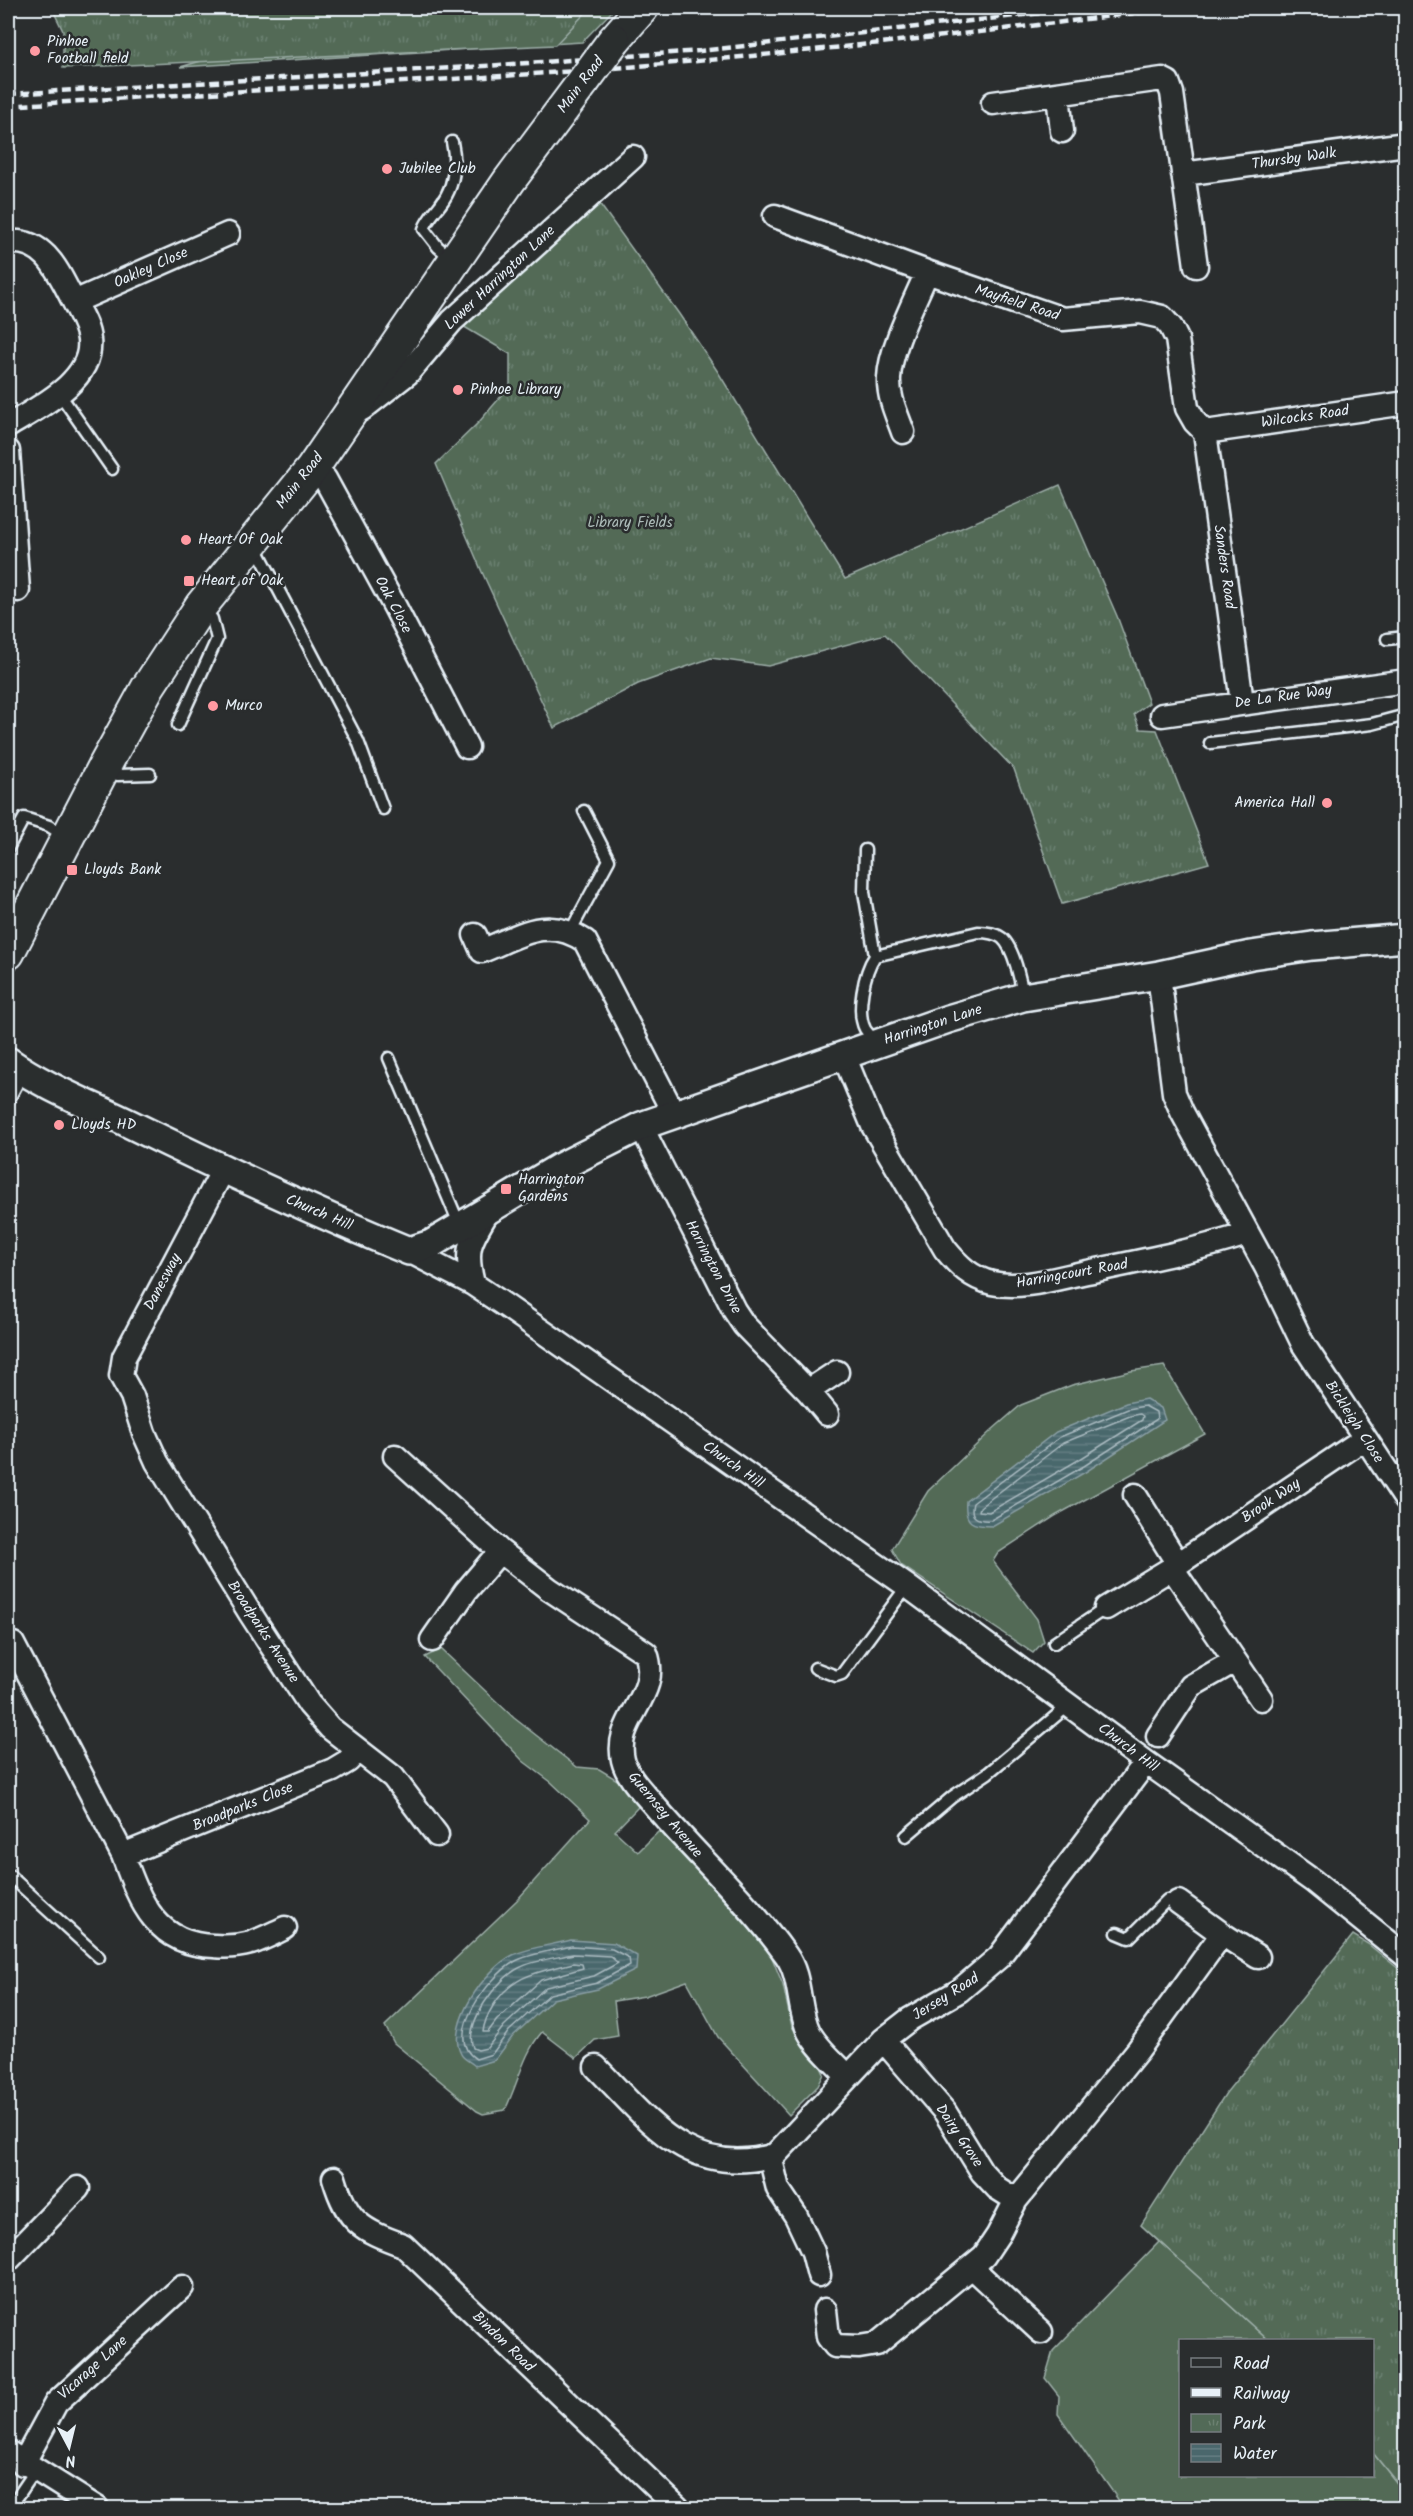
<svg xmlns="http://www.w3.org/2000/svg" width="1413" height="2516" viewBox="0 0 1413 2516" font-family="Kalam,sans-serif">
<defs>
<pattern id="park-tufts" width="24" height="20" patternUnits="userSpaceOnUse" patternTransform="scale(1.5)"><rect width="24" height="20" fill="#526a57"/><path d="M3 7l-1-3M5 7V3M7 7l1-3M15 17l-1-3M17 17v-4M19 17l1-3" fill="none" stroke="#6b8070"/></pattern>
<pattern id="water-rules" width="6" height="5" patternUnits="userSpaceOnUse" patternTransform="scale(1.5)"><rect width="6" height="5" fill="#4a676c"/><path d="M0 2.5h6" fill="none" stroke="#647d82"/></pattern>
</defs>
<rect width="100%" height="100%" fill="#2a2d2e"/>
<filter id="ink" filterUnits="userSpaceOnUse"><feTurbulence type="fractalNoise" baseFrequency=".0167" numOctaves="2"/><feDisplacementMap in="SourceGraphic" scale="12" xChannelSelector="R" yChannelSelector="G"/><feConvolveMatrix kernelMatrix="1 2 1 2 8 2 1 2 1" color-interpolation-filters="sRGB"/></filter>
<g filter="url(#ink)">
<path fill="#526a57" stroke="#9daea8" stroke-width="1.5" d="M503,8h112l-33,34 -402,25 32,-9z
M1164,1366l41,68 -150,82 -57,37 -5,8 44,58 7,22 -11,12 -132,-88 -9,-16 36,-58 64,-61 29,-25 51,-20 59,-14z
M441,1649l73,69 63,49 22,2 20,12 20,25 -24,25 23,21 22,-22 109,120 14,35 9,42 24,28 8,19 -6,12 -29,29 -71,-78 -31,-56 -42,15 -31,5 4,35 -23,4 -19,18 -34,-26c-19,22 -24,52 -37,78l-22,4 -6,-3 -83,-68 -9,-17 132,-126 73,-81 -39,-37 -28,-21 -98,-104z
M1141,2225l127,115h-88v136h192l1,-23 24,30 8,-3v28h-281l-66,-94 1,-18 -14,-18 8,-27 106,-109z"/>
<path fill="url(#park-tufts)" stroke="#9daea8" stroke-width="1.5" d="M52,8h538l-35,37 -492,23v-37z
M594,196l85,118 39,58 127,207 215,-94 57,131 32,87 -15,11 6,15 17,1 52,133 -147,41 -48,-135 -129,-135 -117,32 -57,-8 -73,26 -84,44 -72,-156 -46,-108 43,-42 31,-36v-32l-54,-32z
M1353,1935l15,9 37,30 1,506 -9,3 -24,-30 -1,-113h-104l-127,-115 85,-132z"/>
<path fill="url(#water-rules)" stroke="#899ea4" stroke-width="1.5" d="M1146,1399l15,9 4,12 -78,51 -95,55c-20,0 -28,-3 -26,-25l90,-69 70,-29z
M571,1940l43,3 23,13 -1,14 -38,19 -45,10 -40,37 -18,24 -20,6c-4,-4 -12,-7 -14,-12 -16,-29 25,-86 52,-99 17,-8 40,-10 58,-15z"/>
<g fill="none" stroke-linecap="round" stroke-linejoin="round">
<path stroke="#a9bac0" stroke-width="1.5" d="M1145,1406l11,6 1,7 -73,47 -93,54c-13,1 -22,-2 -18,-17l87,-66 68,-28z
M1140,1414l3,2 -1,4 -62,39 -91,53 -10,-1 1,-4 83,-64 67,-27z
M572,1946l40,3 17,9 1,7 -33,18 -47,11 -41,37 -17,23 -16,5c-35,-22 14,-83 38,-97 13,-8 42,-12 58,-16z
M573,1954l37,2 8,7 -24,13 -48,11 -42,39 -17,22 -9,2 -5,-2c-9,-25 24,-69 46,-80 15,-8 37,-10 54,-14z
M573,1963l9,1 1,4 -42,12 -44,40 -9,12h-5c1,-10 5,-18 10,-26 20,-32 46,-34 80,-43z"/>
<g stroke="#e8f1f8" stroke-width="15">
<path id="service" d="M452,259l-14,-12 -14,-18c3,-9 10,-16 16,-24 15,-19 17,-40 12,-63
M59,393l53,76
M255,545l103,196 25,68
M1387,639l19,-2
M178,725l39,-86 -5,-20 -8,-11
M1210,743l162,-19 34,-9
M107,769l11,6 32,-1
M8,848l16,-30 25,8 17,11
M865,850l-1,42 11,64c-11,16 -19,56 -10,73 3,5 9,10 13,14
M570,932l39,-72 -25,-49
M875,956l103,-24c8,0 17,1 24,6 12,10 19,44 21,59
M389,1058l71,168
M8,1101l15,-28
M1054,1643l52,-35
M815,1668l21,8 6,-2 65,-88
M906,1836l46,-39 36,-24 81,-68
M8,1874l91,83
M1117,1933l12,5 38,-38 11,2
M8,2505l8,-6 19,-28"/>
</g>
<g stroke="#e8f1f8" stroke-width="27">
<path id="minor" d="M1058,95l4,36
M993,103l169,-24 6,3 4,11 24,173
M1183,174l223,-30
M775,216l152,56 136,47 77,-7 22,5 9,10 6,12 10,69 8,14 10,10
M8,242c38,-4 51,32 66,60
M362,409l46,-36 44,-52 181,-164
M8,426c29,-18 86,-45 81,-86 -1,-13 -9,-26 -15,-38l154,-68
M903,432c-6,-17 -15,-35 -14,-54 1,-30 26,-77 38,-106
M1205,432l37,270
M1205,432l201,-29
M8,451l10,139
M312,469l13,10 70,128 72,140
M1162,715l244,-34
M475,935l7,16c37,-15 65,-36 103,-10l89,173
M1159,975l15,118 8,19 84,155 37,77 103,156
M844,1056l29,70 72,123c13,16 26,29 47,34 29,7 65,-5 95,-11 54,-11 107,-21 160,-38
M641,1126l93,184 10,15 64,66
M223,1170l-99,187 -3,19 11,20 12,37 13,29 93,151 59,91 21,24 63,49 44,58
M409,1251l64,33 33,22 401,280 239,176 167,119 93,75
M473,1284c-9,-36 -3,-43 16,-74
M827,1414l-19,-23 29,-19
M395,1456l105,95 49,38 97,64c16,43 -33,65 -23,107 4,17 19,31 30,44 43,51 94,96 133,151 16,22 11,53 23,77 9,17 27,31 39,45
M1135,1495l43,69
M1172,1568l89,131
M1106,1608l66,-40 193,-130
M432,1640l34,-49 34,-40
M13,1644l110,211c17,48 34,90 91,91 11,1 26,0 37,-3 12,-4 23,-10 34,-15
M1158,1736l33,-50 42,-24
M123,1855l210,-85 15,-9 10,-11
M1222,1934l36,23
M883,2040l62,72 37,60 15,16 19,12
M596,2067c54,55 93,112 179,88l108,-115 27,-21 49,-28 40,-34 147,-195
M770,2156l8,33 18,27 17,36 6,23
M334,2178c13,44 27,52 69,67l275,263
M8,2260l70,-72
M971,2267l70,65
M825,2310l3,27 7,9 24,1 18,-3 107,-88 14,-21 18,-35 122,-150 84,-116 -44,-32
M8,2452l89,56
M23,2464l33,-61 126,-116"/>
</g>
<g stroke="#e8f1f8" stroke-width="32">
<path id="tertiary" d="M8,1061c37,26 81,43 122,63 92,45 184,88 279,127l22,-7 129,-77 81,-41 307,-107 75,-22 136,-22 92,-20 61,-9 94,-8"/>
</g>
<g stroke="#e8f1f8" stroke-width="36">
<path id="secondary" d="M614,40l28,-32
M8,953l96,-186 44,-80 53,-81 111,-137 197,-288 74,-99"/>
</g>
<use href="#service" stroke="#2a2d2e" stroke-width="10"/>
<use href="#minor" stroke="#2a2d2e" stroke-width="22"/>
<use href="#tertiary" stroke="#2a2d2e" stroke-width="27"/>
<use href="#secondary" stroke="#2a2d2e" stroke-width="32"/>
<path stroke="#e8f1f8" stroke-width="4.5" stroke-dasharray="9 4.5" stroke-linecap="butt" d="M8,94l462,-27 230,-16 388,-43
M8,106c180,-13 360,-21 540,-33 209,-15 418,-38 626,-65"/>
<g stroke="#e8f1f8" stroke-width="36" stroke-linecap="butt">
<path id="secondary-bridge" d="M583,82l31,-42"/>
</g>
<use href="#secondary-bridge" stroke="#2a2d2e" stroke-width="32"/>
</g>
</g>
<g fill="#ff9aa2" stroke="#2a2d2e" stroke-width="2">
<circle cx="35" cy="51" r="6"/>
<circle cx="387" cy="169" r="6"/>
<circle cx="458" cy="390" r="6"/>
<circle cx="186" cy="540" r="6"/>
<rect x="183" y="575" width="12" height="12" rx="3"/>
<circle cx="213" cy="706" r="6"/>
<circle cx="1327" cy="803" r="6"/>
<rect x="66" y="864" width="12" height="12" rx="3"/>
<circle cx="59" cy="1125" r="6"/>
<rect x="500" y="1183" width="12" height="12" rx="3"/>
</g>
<g text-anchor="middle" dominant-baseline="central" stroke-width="5" stroke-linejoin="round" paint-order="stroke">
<g font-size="15" fill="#e8f1f8" stroke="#2a2d2e" text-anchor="start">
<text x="47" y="42">Pinhoe<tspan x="47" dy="17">Football field</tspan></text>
<text x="399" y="169">Jubilee Club</text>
<text x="470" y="390">Pinhoe Library</text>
<text x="198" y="540">Heart Of Oak</text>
<text x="201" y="581">Heart of Oak</text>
<text x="225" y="706">Murco</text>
<text x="1315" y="803" text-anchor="end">America Hall</text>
<text x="84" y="870">Lloyds Bank</text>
<text x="71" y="1125">Lloyds HD</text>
<text x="518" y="1180">Harrington<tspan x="518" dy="17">Gardens</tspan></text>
</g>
<g font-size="15" fill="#e8f1f8" stroke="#2a2d2e">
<text transform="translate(581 85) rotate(-53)">Main Road</text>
<text transform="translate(1294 159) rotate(-8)">Thursby Walk</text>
<text transform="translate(151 268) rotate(-24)">Oakley Close</text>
<text transform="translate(500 278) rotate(-43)">Lower Harrington Lane</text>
<text transform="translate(1017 303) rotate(18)">Mayfield Road</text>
<text transform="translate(1305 417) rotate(-8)">Wilcocks Road</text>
<text transform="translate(300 481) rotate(-52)">Main Road</text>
<text transform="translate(1224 567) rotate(82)">Sanders Road</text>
<text transform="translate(393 605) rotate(62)">Oak Close</text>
<text transform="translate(1283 697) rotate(-8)">De La Rue Way</text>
<text transform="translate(933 1025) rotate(-18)">Harrington Lane</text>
<text transform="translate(319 1213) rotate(23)">Church Hill</text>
<text transform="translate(713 1267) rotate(62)">Harrington Drive</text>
<text transform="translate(1072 1274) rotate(-10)">Harringcourt Road</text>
<text transform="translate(163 1282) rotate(-62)">Danesway</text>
<text transform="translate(1354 1422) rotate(57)">Bickleigh Close</text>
<text transform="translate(733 1465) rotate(35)">Church Hill</text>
<text transform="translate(1271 1501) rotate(-34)">Brook Way</text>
<text transform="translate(263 1632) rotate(57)">Broadparks Avenue</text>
<text transform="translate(1128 1748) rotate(37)">Church Hill</text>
<text transform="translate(243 1807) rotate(-22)">Broadparks Close</text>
<text transform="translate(665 1815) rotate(50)">Guernsey Avenue</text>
<text transform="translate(946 1997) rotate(-32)">Jersey Road</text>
<text transform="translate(959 2136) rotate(56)">Dairy Grove</text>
<text transform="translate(503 2342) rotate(44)">Bindon Road</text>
<text transform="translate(93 2368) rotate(-42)">Vicarage Lane</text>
</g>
<g font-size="15" fill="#acbbb8" stroke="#2a2d2e">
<text x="630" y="523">Library Fields</text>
</g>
</g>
<rect width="1413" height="2516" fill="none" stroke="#2a2d2e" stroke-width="30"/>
<rect x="15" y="15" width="1383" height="2486" fill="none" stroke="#e8f1f8" stroke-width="2" filter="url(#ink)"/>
<rect x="1179" y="2339" width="195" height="138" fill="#2a2d2e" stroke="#767b7f" stroke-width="1.5"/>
<rect x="1191" y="2358" width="30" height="9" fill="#2a2d2e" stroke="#767b7f" stroke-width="1.5"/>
<text x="1233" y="2369" font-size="18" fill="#e8f1f8">Road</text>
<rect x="1191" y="2388" width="30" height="9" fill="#e8f1f8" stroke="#767b7f" stroke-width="1.5"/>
<text x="1233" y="2399" font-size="18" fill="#e8f1f8">Railway</text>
<rect x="1191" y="2414" width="30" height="18" fill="url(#park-tufts)" stroke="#767b7f" stroke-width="1.5"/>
<text x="1233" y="2429" font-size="18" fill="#e8f1f8">Park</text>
<rect x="1191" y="2444" width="30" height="18" fill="url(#water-rules)" stroke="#767b7f" stroke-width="1.5"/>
<text x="1233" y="2459" font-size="18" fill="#e8f1f8">Water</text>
<g transform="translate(69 2447) rotate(173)" stroke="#2a2d2e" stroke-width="4.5" paint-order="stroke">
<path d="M0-4.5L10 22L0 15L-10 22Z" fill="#e8f1f8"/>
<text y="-9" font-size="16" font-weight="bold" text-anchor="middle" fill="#e8f1f8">N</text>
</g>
</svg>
